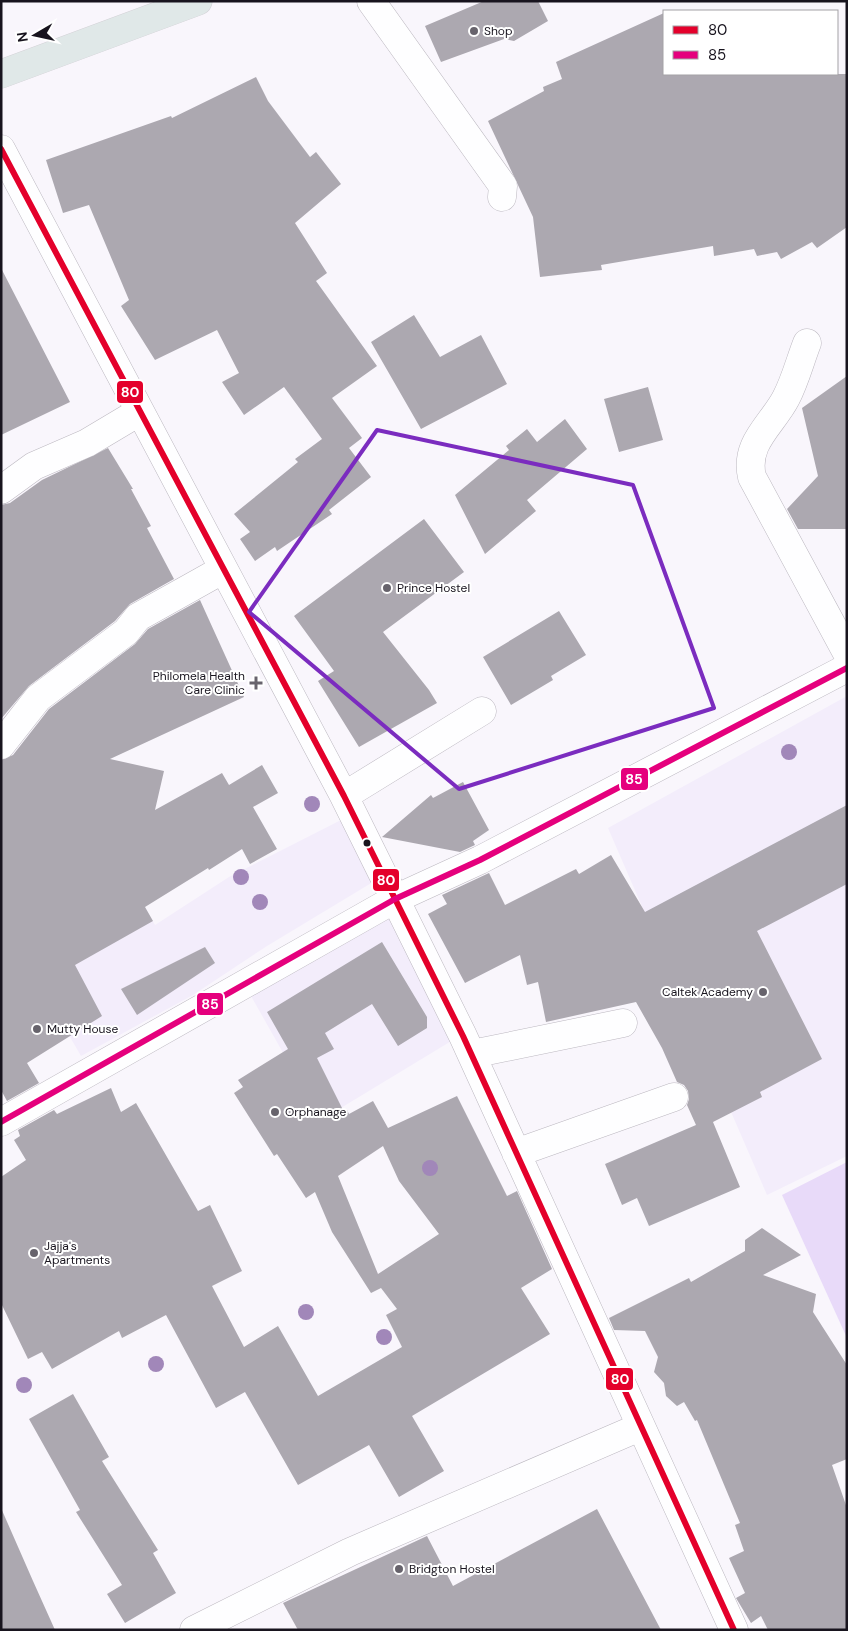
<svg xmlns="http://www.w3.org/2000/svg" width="848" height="1631" viewBox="0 0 848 1631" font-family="'DM Sans',sans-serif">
<rect width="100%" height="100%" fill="#f9f6fc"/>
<path fill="#f3edfb" d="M847,696v460l-80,39 -159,-367z
M343,819l35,60 -111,67 -74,49 -112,61 -55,-95 103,-79 26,43 74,-48z
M391,912l62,128 -132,80 -70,-124z"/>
<path fill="#e8daf9" d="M847,1162v176l-65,-143z"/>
<path fill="#aca8b0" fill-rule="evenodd" d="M484,1h54l10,20 -34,20 -10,-2 -63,23 -16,-36z
M664,13v61h183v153l-30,21 -5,-6 -31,17 -4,-7 -20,4 -3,-7 -40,7 -1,-10 -112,19 1,5 -62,7 -7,-60 -45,-96 56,-30 -1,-4 19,-8 -6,-17z
M256,77l12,24 42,56 6,-5 25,32 -46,39 32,50 -11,8 61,85 -45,32 30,40 -13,10 22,29 -42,33 3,4 -55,37 -2,-4 -20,14 -15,-22 10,-7 -16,-18 64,-52 -3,-3 27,-20 -38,-52 -40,28 -22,-33 17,-9 -22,-43 -62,30 -34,-54 8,-6 -40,-95 -26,8 -17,-53 125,-44 1,2z
M1,268l69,134 -69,33z
M414,315l26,42 41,-22 26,49 -86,45 -50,-87z
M847,376v153h-49l-11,-20 31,-33 -16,-68z
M648,387l15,53 -44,12 -15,-53z
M565,419l22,30 -60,51 9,11 -51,43 -30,-59 54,-45 -3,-4 21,-17 10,13z
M108,448l25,41h-2l20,37 -4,2 27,51 -44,25 -15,17 -86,65 -28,33v-214l9,-2 32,-23z
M424,519l40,53 -81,60 46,58 8,13 -78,44 -41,-66 16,-10 -40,-55z
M200,600l44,97 -134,62 54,12 -9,39 67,-37 7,12 33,-20 16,28 -25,14 24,42 -27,15 -8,-15 -33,21 -1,-2 -63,39 8,14 -78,44 27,51 -75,47 12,20 -32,18 -6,-11v-330l12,-5 36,-46 86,-65 13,-15z
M559,611l27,44 -35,21 2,4 -42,25 -28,-48z
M463,782l26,48 -16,11 2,4 -15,7 -78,-15 49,-42 2,3z
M847,805v79l-90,47 65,128 -62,33 2,5 -49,25 27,65 -91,39 -12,-28 -15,7 -17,-41 91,-39 -9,-20 2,-6 -1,-8 -4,-6 -7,-3 -15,-34 -26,-46 -90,20 -8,-40 -11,3 -7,-30 -55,28 -37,-69 19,-10 -5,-9 47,-22 16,32 71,-36 3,5 32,-19 34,57z
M382,942l45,75v11l-29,18 -26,-42 -47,29 9,16 -17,9 27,54 3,-2 2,4 24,-13 15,27 69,-32 50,100 10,-5 35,78 -31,19 29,46 -138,82 32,55 -45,26 -30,-52 -71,40 -53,-93 -29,16 -50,-93 -44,23 -3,-7 -67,38 -10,-17 -14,7 -27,-56v-126l25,-17 -12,-20 6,-4 -2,-6 36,-20 3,4 54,-26 10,24 15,-9 62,108 12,-6 32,66 -30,15 32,61 34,-21 40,70 84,-49 -16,-32 11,-6 -16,-21 -10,5 -39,-61 -17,-40 -9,6 -29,-44 -3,2 -40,-63 9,-6 -5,-7 50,-31 -21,-37zM383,1146l16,35 40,53 -61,40 -40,-98z
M205,947l10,16 -78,52 -16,-26z
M762,1228l39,27 -38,20 53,19 -3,18 34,53v94l-15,6 15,43v122h-79l-7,-14 -10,7 -15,-25 9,-5 -16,-35 15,-7 -9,-26 5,-2 -43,-103 -2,1 -11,-19 -7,4 -11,-10 -2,-13 -10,-11 4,-15 -13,-26 -31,-1 -5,-12 80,-40 2,4 54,-31v-11z
M73,1394l36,63 -7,4 56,89 -5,3 23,40 -51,30 -18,-29 15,-9 -46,-73 4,-2 -51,-91z
M1,1508l32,73 22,49h-54z
M597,1509l64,121h-363l-15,-27 144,-67 26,50z"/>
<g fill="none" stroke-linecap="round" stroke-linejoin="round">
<g stroke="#bcb8c0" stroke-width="29">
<path id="minor" d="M371,1l132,185 -1,11
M1,149l343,647 119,240 271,594
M807,343c-7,18 -12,38 -21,55 -14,27 -42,45 -34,79l95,176
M1,490l33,-24 53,-23 52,-31
M1,745l37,-47 88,-66 12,-15 84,-47
M344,796l138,-85
M472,1054l151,-31
M1,1122l394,-223 85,-39 367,-192
M516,1153l158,-56
M194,1630l156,-78 290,-125"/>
</g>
<g stroke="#d3d1d6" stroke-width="29">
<path id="major" d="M1,74l197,-73"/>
</g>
<use href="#minor" stroke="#fefeff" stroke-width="28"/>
<use href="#major" stroke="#e0e8e8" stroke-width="28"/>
<g stroke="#fff" stroke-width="10">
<path id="bus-1" d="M1,149l343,647 119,240 271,594"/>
</g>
<g stroke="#fff" stroke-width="10">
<path id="bus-2" d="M1,1122l394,-223 85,-39 367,-192"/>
</g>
<use href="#bus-1" stroke="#e4002b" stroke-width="6"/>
<use href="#bus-2" stroke="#e5007d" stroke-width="6"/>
</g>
<g fill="#a187b9">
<circle cx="789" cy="752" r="8"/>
<circle cx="312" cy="804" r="8"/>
<circle cx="241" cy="877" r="8"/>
<circle cx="260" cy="902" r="8"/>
<circle cx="430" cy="1168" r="8"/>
<circle cx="306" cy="1312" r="8"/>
<circle cx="384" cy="1337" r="8"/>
<circle cx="156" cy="1364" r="8"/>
<circle cx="24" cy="1385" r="8"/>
</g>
<path fill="none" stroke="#7b2cbf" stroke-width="4" stroke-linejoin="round" d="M377,430l256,55 81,223 -255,81 -210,-177z"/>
<g fill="#67636c" stroke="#fff" stroke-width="2">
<circle cx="474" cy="31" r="5"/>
<circle cx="387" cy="588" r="5"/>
<path d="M253.5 675.5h5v5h5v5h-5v5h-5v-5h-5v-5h5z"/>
<circle cx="763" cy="992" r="5"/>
<circle cx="37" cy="1029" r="5"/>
<circle cx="275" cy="1112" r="5"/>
<circle cx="34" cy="1253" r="5"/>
<circle cx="399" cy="1569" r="5"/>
</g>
<circle fill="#18141e" stroke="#fff" stroke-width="2" cx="367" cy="843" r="4.5"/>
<g text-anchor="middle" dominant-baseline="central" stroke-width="4" stroke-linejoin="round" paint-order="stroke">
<g font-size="12" fill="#18141e" stroke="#fff" text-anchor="start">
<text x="484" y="31">Shop</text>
<text x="397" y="588">Prince Hostel</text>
<text x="245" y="676" text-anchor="end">Philomela Health<tspan x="245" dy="14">Care Clinic</tspan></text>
<text x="753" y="992" text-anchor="end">Caltek Academy</text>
<text x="47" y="1029">Mutty House</text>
<text x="285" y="1112">Orphanage</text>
<text x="44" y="1246">Jajja's<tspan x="44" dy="14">Apartments</tspan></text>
<text x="409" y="1569">Bridgton Hostel</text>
</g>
</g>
<g stroke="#fff" stroke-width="2">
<rect x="116" y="380" width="28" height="24" rx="5" fill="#e4002b"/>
<rect x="620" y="767" width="29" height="24" rx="5" fill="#e5007d"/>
<rect x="372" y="868" width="28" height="24" rx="5" fill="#e4002b"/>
<rect x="196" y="992" width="28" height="24" rx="5" fill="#e5007d"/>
<rect x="605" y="1367" width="29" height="24" rx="5" fill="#e4002b"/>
</g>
<g font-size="14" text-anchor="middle" font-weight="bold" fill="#fff">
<text x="130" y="397">80</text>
<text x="634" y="784">85</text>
<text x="386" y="885">80</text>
<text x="210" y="1009">85</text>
<text x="620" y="1384">80</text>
</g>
<rect width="848" height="1631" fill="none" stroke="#18141e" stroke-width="5"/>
<rect x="663" y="10" width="175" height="65" fill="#ffffff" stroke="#a3a1a5"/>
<rect x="673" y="26" width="25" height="8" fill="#e4002b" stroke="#a3a1a5"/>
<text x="708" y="35" font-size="15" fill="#18141e">80</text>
<rect x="673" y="51" width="25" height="8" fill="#e5007d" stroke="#a3a1a5"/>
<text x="708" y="60" font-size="15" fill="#18141e">85</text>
<g transform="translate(35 35) rotate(261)" stroke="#ffffff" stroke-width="4" paint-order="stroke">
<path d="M0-4L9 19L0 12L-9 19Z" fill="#18141e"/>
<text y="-8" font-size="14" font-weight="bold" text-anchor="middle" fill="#18141e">N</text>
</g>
</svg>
